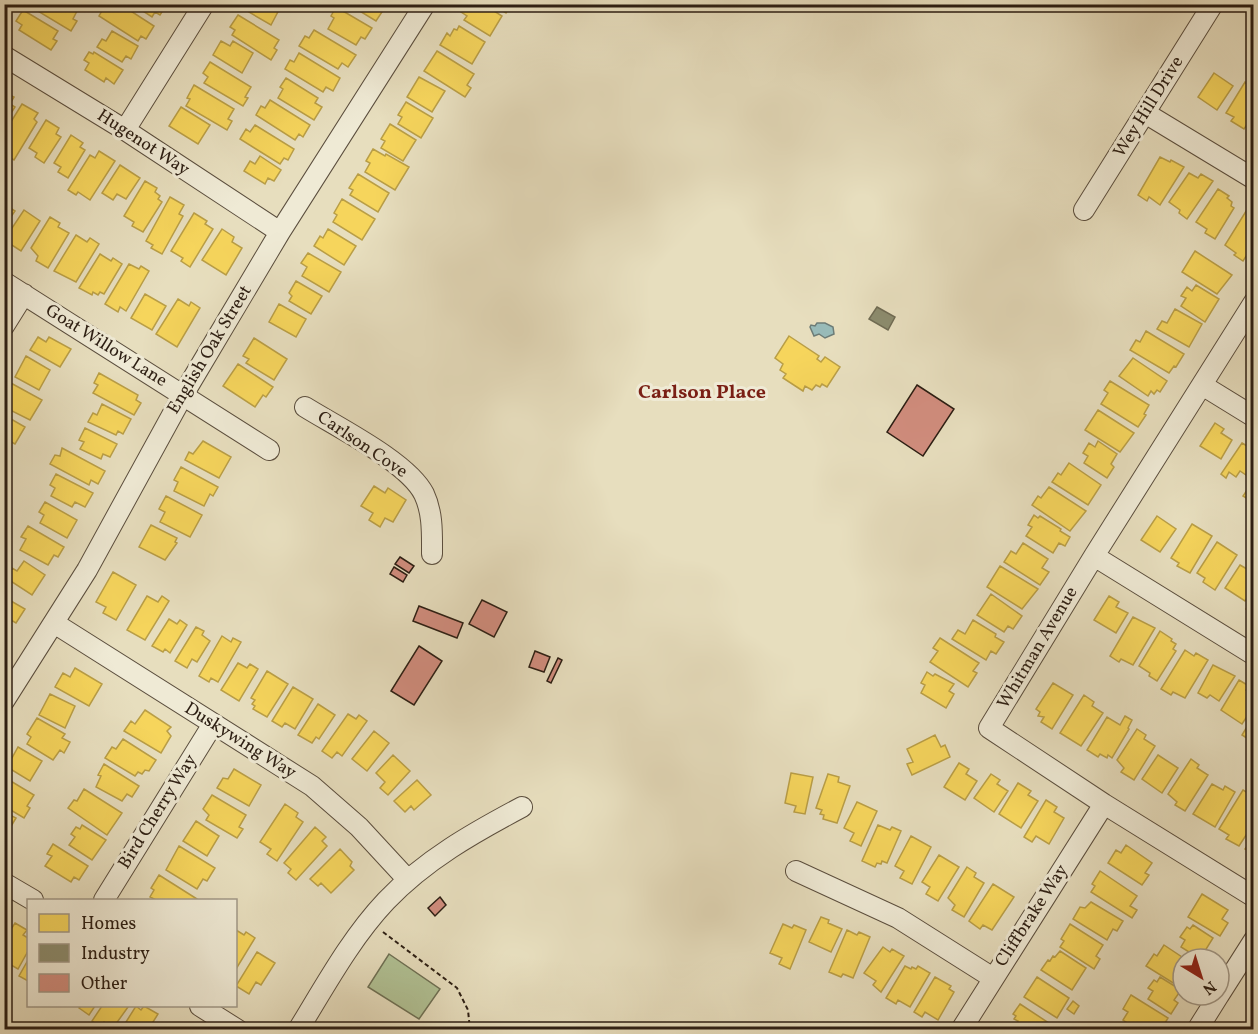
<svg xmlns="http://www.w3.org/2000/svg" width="1258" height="1034" viewBox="0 0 1258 1034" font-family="Vollkorn,serif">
<rect width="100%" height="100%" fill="#e7debe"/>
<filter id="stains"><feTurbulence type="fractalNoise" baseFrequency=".00333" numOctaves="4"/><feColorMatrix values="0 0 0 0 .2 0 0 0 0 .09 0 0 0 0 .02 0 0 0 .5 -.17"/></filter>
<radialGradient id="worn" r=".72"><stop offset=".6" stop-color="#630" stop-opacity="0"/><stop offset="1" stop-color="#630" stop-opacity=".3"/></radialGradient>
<path fill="#b1c295" stroke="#6e7054" stroke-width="1.5" d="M389,954l51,35 -21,30 -51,-32z"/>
<path fill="#98bbb9" stroke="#6d7c77" stroke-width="1.5" d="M817,323h8l8,4 1,7 -9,4 -6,-4 -5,2 -4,-9 1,-2 4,1z"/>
<path fill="#f6d55c" stroke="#b99e46" stroke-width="1.5" d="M32,4h35l10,7 -4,8 4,2 -6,10 -40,-24z
M110,4h10l34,22 -8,13 -5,-3 -3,5 -39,-25 4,-7 3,2z
M132,4h35l-7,11 -5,-3 -3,5z
M244,4h34l3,2 -10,19 -29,-17z
M355,4h26l-3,5 4,3 -6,9 -23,-14z
M466,4h17l19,12 -12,20 -26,-16 3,-4 -6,-4z
M492,4h19l-5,9z
M336,7l36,21 -7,11 -4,-2 -5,8 -28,-16 6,-11 -3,-2z
M23,10l35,21 -5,8 4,2 -6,9 -32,-20 3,-5 -6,-4z
M238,15l41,25 -5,8 3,2 -6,10 -39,-25 3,-5 -5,-3z
M459,26l26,16 -13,22 -32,-19 7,-12 3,3 4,-7 3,1z
M314,30l42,25 -8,12 -6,-4 -4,6 -39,-23 6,-10 4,2z
M112,31l26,15 -7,13 -5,-3 -4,6 -25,-15 5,-8 4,2z
M221,41l9,5 3,-5 20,12 -11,20 -29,-18z
M437,51l37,23 -7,11 4,3 -6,9 -41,-26z
M89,52l4,2 1,-2 29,18 -9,14 -8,-6 -2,4 -19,-12 4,-7 -5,-3z
M299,53l41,25 -7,13 -7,-4 -3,5 -38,-23 5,-9 4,2z
M210,62l41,25 -6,10 3,1 -5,8 -39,-23 4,-6 -5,-4z
M1214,73l19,13 -16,24 -19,-13z
M419,77l26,14 -13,21 -25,-15z
M286,78l32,20 -3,5 7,4 -8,13 -36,-22 5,-9 -3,-2z
M1245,82l9,5v27l-10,15 -13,-8 3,-4 -8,-4z
M194,85l40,24 -6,10 4,2 -5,9 -41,-24 4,-7 -3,-1z
M4,92l10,5 -4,7 5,3 -11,17z
M270,100l40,25 -7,12 -4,-3 -4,6 -39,-25 5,-9 4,2z
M406,102l27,16 -12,20 -23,-14 4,-7 -4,-2z
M22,104l16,9 -4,6 3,3 -23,38 -10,-6 2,-4 -2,-1v-16z
M181,107l29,18 -12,19 -29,-18z
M46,120l13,8 -3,6 5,3 -17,26 -9,-6 2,-4 -8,-5z
M390,124l26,16 -13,21 -22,-13 4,-7 -4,-2z
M255,125l39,24 -6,11 -4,-2 -4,6 -40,-25 6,-10 4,3z
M71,135l12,8 -3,4 5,3 -17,28 -10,-6 3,-5 -7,-4z
M373,149l12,7 1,-2 23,13 -14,23 -30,-18 5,-9 -4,-2z
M99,151l16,10 -25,39 -12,-8 -2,3 -8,-5 22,-35 5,3z
M260,156l21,14 -7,11 -6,-3 -3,6 -21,-13 6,-10 5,3z
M1160,157l10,5 1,-2 13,7 -24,38 -11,-8 -2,4 -9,-6z
M120,165l20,13 -14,21 -9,-5 -4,6 -11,-7z
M1189,173l9,5 3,-4 12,7 -26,38 -8,-6 1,-3 -11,-8z
M358,174l31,19 -11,19 -28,-17 3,-5 -4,-2z
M145,181l12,7 -2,4 5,4 -2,3 4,3 -19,30 -11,-6 2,-4 -10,-6z
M1218,189l11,7 -2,2 5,4 -1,4 3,2 -19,31 -10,-6 2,-4 -11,-7z
M170,197l14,8 -5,9 4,2 -21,38 -11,-6 2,-3 -7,-4z
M342,199l33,20 -13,21 -29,-18 4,-7 -3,-2z
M4,204l11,7 -11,16z
M1248,208l6,3v33l-11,17 -9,-6 2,-2 -11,-8z
M24,210l16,11 -19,30 -17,-11z
M194,213l13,8 -2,3 8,5 -23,38 -9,-6 2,-3 -12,-7z
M50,217l10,6 -2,4 11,6 -21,35 -12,-7 2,-5 -7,-8z
M222,229l12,8 -2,5 10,6 -16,27 -24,-15z
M328,229l28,17 -12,19 -30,-19 6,-10 3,2z
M76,235l11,7 3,-4 9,6 -23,38 -22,-11z
M1195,251l37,24 -15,19 -35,-22z
M308,253l33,19 -12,20 -27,-16 5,-9 -6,-4z
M100,254l11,7 2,-3 9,6 -18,30 -4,-2 -2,3 -5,-3 -1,3 -13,-7z
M129,264l10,5 2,-3 8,5 -23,40 -6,-4 -2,5 -13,-8z
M296,281l26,15 -11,18 -22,-13 3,-5 -3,-3z
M1196,285l23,14 -14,23 -24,-16 5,-8 -5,-2 6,-9 5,4z
M145,294l21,12 -14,24 -21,-12z
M178,299l11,7 2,-4 9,6 -23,39 -21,-13z
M279,304l27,15 -10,18 -27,-15z
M1175,309l27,15 -13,23 -32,-18 5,-8 5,2z
M1146,331l38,23 -8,13 -2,-1 -5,7 -39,-23 6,-10 4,2z
M789,336l30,20 -2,3 4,3 4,-5 15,10 -13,20 -5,-3 -2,3 -4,-2 -4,5 -7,-4 -2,5 -20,-13 3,-4 -6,-4 3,-6 -8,-6z
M38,337l8,5 3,-5 22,12 -11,18 -30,-17z
M254,338l33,21 -13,21 -28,-17 3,-4 -6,-3z
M26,356l24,14 -11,20 -24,-13z
M1133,358l34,23 -7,11 -3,-2 -3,4 -3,-3 -3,5 -29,-20z
M238,364l35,23 -7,10 -3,-2 -8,12 -32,-21z
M99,373l39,22 -2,5 5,3 -7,12 -41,-22 5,-8 -4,-2z
M1110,381l39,24 -5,9 2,1 -8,12 -37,-23 7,-11 -4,-3z
M9,382l33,18 -12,20 -26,-13 4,-10 -4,-2v-6z
M102,404l29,15 -8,15 -5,-3 -2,4 -28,-13 5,-9 4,2z
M1098,410l36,23 -14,19 -35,-22z
M4,415l21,12 -10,17 -11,-6z
M1215,423l9,6 -3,4 11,7 -11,19 -21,-13z
M85,428l32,16 -7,13 -7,-3 -2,5 -21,-10 4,-7 -5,-2z
M203,441l28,16 -12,21 -34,-18 4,-8 4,2z
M1098,441l19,13 -6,10 3,3 -7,11 -23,-15 4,-7 -5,-3 6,-10 6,4z
M1242,443l12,7v20l-5,7 -9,-6 -4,6 -7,-5 -3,6 -5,-4z
M62,448l43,23 -7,13 -7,-4 -2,5 -39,-21 5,-9 5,1z
M1069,463l32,22 -13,20 -36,-23 6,-9 3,2z
M181,467l37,20 -5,9 -3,-2 -6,12 -30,-15 4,-9 -4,-2z
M56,474l37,19 -8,14 -10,-5 -3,5 -21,-11 4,-8 -5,-3z
M1254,480v23l-11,-7z
M374,486l11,7 3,-5 18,12 -13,22 -8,-4 -5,9 -11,-7 4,-7 -12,-7z
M1049,487l37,24 -16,20 -38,-26 6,-9 3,2z
M166,496l36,19 -12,22 -30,-15 5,-10 -6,-3z
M45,502l32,18 -10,18 -27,-15 4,-8 -5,-3z
M1034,515l4,3 2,-2 21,13 -1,2 10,6 -5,9 -6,-3 -6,10 -27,-17 6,-9 -4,-2z
M1157,516l19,13 -16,23 -19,-12z
M1192,524l20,12 -22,37 -13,-7 2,-3 -8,-5z
M151,525l26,13 -2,4 2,1 -12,17 -26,-13z
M28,526l36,21 -6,10 -4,-2 -6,10 -28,-15 6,-11 -5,-2z
M1217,542l20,13 -22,35 -12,-8 2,-4 -8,-5z
M1023,543l25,16 -6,9 7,4 -9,13 -36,-23 7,-11 5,3z
M24,561l21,14 -13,20 -26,-17 6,-10 5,3z
M1240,565l14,8v15l-9,13 -20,-13z
M1000,566l38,23 -16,20 -35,-22z
M113,572l23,13 -20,35 -13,-7 3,-6 -10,-5z
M991,594l31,22 -9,13 -5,-3 -4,6 -27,-17z
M147,596l11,6 4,-6 7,5 -24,39 -18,-10z
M1109,596l10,6 -3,5 12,6 -12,20 -22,-13z
M4,597l21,12 -9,14 -5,-3 -3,5 -4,-2z
M1254,598v15l-8,-4z
M1133,617l22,11 -22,37 -12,-6 -2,3 -9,-6z
M169,619l8,5 3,-4 7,5 -17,28 -5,-4 -2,3 -11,-6z
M973,620l23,14 -1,3 9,5 -8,12 -5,-3 -5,9 -34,-21 6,-9 7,4z
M196,627l8,4 -2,4 8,6 -13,21 -5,-3 -5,9 -12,-7z
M1160,631l12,8 -1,2 5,3 -3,5 3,2 -19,30 -8,-5 1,-3 -11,-7z
M222,636l9,6 2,-4 8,4 -23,40 -7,-4 -2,4 -10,-6z
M940,638l39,25 -6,8 4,2 -9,14 -38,-25 8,-11 -5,-3z
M1185,650l9,6 2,-3 12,7 -23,38 -12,-6 -2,3 -10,-6z
M238,663l9,5 3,-4 8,5 -19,32 -18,-11z
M1213,665l22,11 -16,25 -9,-6 -3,3 -9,-5z
M75,668l27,16 -13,22 -34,-19 8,-14 7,4z
M267,671l21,13 -21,33 -14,-8 2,-3 -3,-2 3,-4 -4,-2z
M927,672l6,4 2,-2 19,10 -5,7 5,3 -8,14 -25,-15 4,-8 -4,-2z
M1239,680l10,6 -3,4 8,5v11l-12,18 -21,-14z
M1053,683l20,12 -21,34 -11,-7 3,-5 -6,-1 2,-4 -4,-3z
M293,687l20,12 -18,30 -10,-6 -3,4 -10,-6z
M50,694l25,12 -10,22 -26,-13z
M1084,695l10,7 -2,4 11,7 -22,33 -21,-13z
M318,704l17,11 -16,24 -3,-2 -4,6 -14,-8z
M145,710l26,17 -4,4 4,5 -10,17 -37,-22 7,-10 4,3z
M348,714l8,5 3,-4 8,6 -25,35 -5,-4 -5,6 -10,-7z
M1254,715v33l-3,-2 2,-4 -11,-7z
M1125,716l7,4 -4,8 1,1 -17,29 -4,-3 -1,3 -7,-4 -2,3 -11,-7 20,-33 13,8z
M37,718l28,16 -3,4 8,4 -6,11 -4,-3 -7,10 -26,-16 4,-7 -4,-3z
M1137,729l9,6 -2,4 11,7 -21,34 -13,-8 3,-4 -7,-8z
M374,731l15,12 -22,28 -15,-12z
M935,735l6,12 4,-2 5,12 -38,18 -5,-11 6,-2 -6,-13z
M123,739l33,21 -7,11 -4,-1 -3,4 -4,-2 -3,4 -30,-18 7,-11 4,2z
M18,747l24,14 -12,20 -23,-14z
M393,755l17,16 -22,24 -8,-7 5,-6 -9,-9z
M1158,755l20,13 -16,25 -20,-14z
M1191,759l8,6 -2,3 11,7 -23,36 -10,-6 2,-3 -9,-8z
M959,763l10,6 -3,5 11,7 -12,19 -21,-13z
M104,764l35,22 -7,11 -5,-3 -5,7 -26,-14 5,-11 -3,-1z
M234,769l27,16 -12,21 -32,-18 6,-10 5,1z
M791,773l22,4 -8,37 -11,-2 2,-6 -11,-3z
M828,774l11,3 -1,5 12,4 -13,37 -14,-4 1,-4 -4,-1 2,-4 -6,-2z
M991,774l9,6 -3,4 11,7 -14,21 -20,-14z
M4,777l30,18 -7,11 3,2 -6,10 -20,-12z
M417,780l14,15 -17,15 -3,-4 -6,6 -11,-11z
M1018,783l13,8 -3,4 10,6 -17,27 -22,-14z
M1212,784l11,6 2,-4 10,6 -20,35 -22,-13z
M84,789l38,24 -15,22 -39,-27 6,-8 3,1z
M1243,790l10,6 -2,4 3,1v22l-15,23 -13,-7 3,-4 -10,-6z
M212,795l34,20 -7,12 4,2 -6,9 -31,-18 3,-5 -6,-6z
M1046,800l11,7 -3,5 10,6 -15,26 -13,-8 -4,6 -8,-5z
M857,802l20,9 -16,35 -11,-5 4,-8 -10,-5z
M285,804l13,9 -2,4 7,5 -26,39 -10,-7 4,-5 -11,-7z
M4,812l12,6 -12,20z
M196,821l23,15 -12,20 -24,-15z
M82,825l24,15 -14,20 -23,-15 6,-8 -4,-3 5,-7 4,2z
M878,825l12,5 2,-3 9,4 -14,32 -5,-2 -1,3 -4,-1 -2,4 -13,-6z
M315,827l11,10 -4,4 5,5 -31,34 -8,-7 3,-4 -7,-6z
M911,836l20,11 -19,37 -12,-6 4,-7 -9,-5z
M1254,836v18l-9,-5z
M53,844l35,22 -9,14 -5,-3 -3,5 -26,-16 7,-10 -5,-2z
M1126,845l26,18 -7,10 4,2 -7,10 -34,-22 8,-13 5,3z
M179,846l36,22 -8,13 -4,-2 -6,10 -31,-19z
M340,849l12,13 -2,4 4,4 -23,23 -10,-10 -3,3 -8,-7z
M939,855l20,12 -21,34 -12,-7 4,-7 -8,-5z
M967,867l9,6 -2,4 10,6 -20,34 -12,-7 3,-5 -7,-7z
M1100,871l37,25 -7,10 7,4 -5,8 -41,-26 4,-6 -3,-2z
M159,875l38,24v1h-41l-6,-3 4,-7 -3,-2z
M993,884l21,13 -22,33 -9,-5 -3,4 -11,-8z
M1202,894l26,16 -6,9 6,4 -8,13 -32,-19z
M1091,902l32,19 -6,10 -4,-2 -6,11 -34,-21 7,-12 5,1z
M821,917l8,3 -1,3 14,6 -11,23 -22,-10z
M15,923l12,7 -4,5 5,3v13l-10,18 -14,-8v-21z
M783,924l9,4 2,-3 12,5 -16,39 -11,-5 3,-6 -12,-5z
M1070,924l33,21 -7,11 4,3 -6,10 -34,-22 4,-6 -3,-2z
M1193,925l20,13 -13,21 -19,-12 4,-7 -5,-3 7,-10 3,2z
M236,930l8,5 2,-3 9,6 -19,31z
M847,930l10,5 2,-3 11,5 -17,41 -10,-4 -2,3 -12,-5z
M1164,945l21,14h-2v23l-2,-1 -3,5 -32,-20 8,-12 3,2z
M883,947l7,5 2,-3 12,7 -23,36 -8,-7 3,-4 -12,-8z
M1060,951l26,17 -14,22 -31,-20 7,-10 2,1 3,-5 2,1z
M257,952l18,11 -14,22 -5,-3 -7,12 -13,-8z
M28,960v21l-9,-5z
M905,966l6,3 1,-2 4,2 2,-3 12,7 -20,34 -12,-7 -2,4 -10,-6z
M935,977l16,9 -2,3 5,3 -16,28 -13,-8 -3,5 -8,-5z
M1037,977l32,21 -12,20 -33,-21z
M1160,977l21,13 -7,10 4,3 -7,11 -23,-15 5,-8 -5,-3 6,-8 3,2z
M1131,995l37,23 -7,12h-23l-15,-10 5,-8 -5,-3z
M1073,1001l6,5 -5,8 -7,-5z
M1020,1004l35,23 -1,3h-34l-5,-4 3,-5 -4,-2 2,-3 -3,-2z
M81,1006h14l-6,9 -10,-7z
M102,1006h24l2,1 -15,21 -9,-6 -3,5 -9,-6z
M136,1006l5,4 3,-4 14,8 -10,16h-27z
M162,1023l10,6 4,-5 9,6h-26z"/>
<path fill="#8c8c6e" stroke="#6f6b53" stroke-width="1.5" d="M877,307l18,10 -7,13 -19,-11z"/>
<path fill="#d18d7e" stroke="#2c1e13" stroke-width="1.5" d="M917,385l37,24 -31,47 -36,-24z
M400,557l14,9 -5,7 -14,-9z
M394,567l13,8 -4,7 -13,-8z
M482,600l25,12 -13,25 -25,-13z
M419,606l44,17 -6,15 -44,-17z
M419,646l23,15 -28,44 -23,-14z
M535,651l15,6 -6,15 -15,-5z
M558,658l4,2 -11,23 -4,-2z
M440,897l6,8 -11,11 -7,-8z"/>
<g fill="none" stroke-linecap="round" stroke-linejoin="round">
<g stroke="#5b4e3e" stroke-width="22">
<path id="minor" d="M4,56l121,74 155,102
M1145,113l109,66
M125,130l79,-126
M1084,210l129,-206
M4,282l265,168
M1254,302l-160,254 -105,172 115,76 150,93
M4,326l20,-32
M1202,385l52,32
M305,407c32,20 103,55 119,87 9,19 8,40 8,60
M1094,556l160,99
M54,623l258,163 47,41 49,53
M4,701l83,-131 96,-175 97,-163 145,-228
M796,871l102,47 95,60
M4,883l29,17
M104,900l109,-176
M1219,995l35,-55
M200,1006l38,24
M298,1030c27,-44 53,-92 88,-129 39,-41 87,-68 136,-94
M961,1030l143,-226
M1197,1030l22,-35"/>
</g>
<path stroke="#2c1e13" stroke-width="2" stroke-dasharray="4.5 3" stroke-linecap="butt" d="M383,932l74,56 11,22 2,20"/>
<use href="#minor" stroke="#efead5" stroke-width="20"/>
</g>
<g text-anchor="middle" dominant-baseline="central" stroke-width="6" stroke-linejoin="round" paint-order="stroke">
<g font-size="18" fill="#2c1e13" stroke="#efead5">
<text transform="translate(1149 107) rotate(-58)">Wey Hill Drive</text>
<text transform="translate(143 143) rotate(33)">Hugenot Way</text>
<text transform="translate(106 346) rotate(32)">Goat Willow Lane</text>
<text transform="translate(210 350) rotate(-59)">English Oak Street</text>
<text transform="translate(362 445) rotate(34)">Carlson Cove</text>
<text transform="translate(1038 648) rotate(-59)">Whitman Avenue</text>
<text transform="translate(240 741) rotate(32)">Duskywing Way</text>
<text transform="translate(158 812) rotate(-58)">Bird Cherry Way</text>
<text transform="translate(1032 916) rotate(-57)">Cliffbrake Way</text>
</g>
<g font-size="20" font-weight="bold" fill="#7a1f14" stroke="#efead5">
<text x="702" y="393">Carlson Place</text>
</g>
</g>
<rect width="1258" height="1034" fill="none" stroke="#e7debe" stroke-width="24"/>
<rect x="6" y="6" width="1246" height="1022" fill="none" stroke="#2c1e13" stroke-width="3"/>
<rect x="12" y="12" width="1234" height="1010" fill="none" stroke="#2c1e13" stroke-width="1.5"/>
<rect x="27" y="899" width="210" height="108" fill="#efead5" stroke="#a19887" stroke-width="1.5"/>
<rect x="39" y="914" width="30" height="18" fill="#f6d55c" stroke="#a19887" stroke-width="1.5"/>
<text x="81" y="929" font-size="18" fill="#2c1e13">Homes</text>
<rect x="39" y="944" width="30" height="18" fill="#8c8c6e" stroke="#a19887" stroke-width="1.5"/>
<text x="81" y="959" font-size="18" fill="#2c1e13">Industry</text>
<rect x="39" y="974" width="30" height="18" fill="#d18d7e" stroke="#a19887" stroke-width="1.5"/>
<text x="81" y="989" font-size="18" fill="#2c1e13">Other</text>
<g transform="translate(1201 977) rotate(142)"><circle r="28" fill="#efead5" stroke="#a19887" stroke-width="1.5"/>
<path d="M0-4.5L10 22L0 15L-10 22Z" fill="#8f2418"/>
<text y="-9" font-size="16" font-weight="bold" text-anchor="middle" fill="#2c1e13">N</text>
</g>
<rect width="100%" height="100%" filter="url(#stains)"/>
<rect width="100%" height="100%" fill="url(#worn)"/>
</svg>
